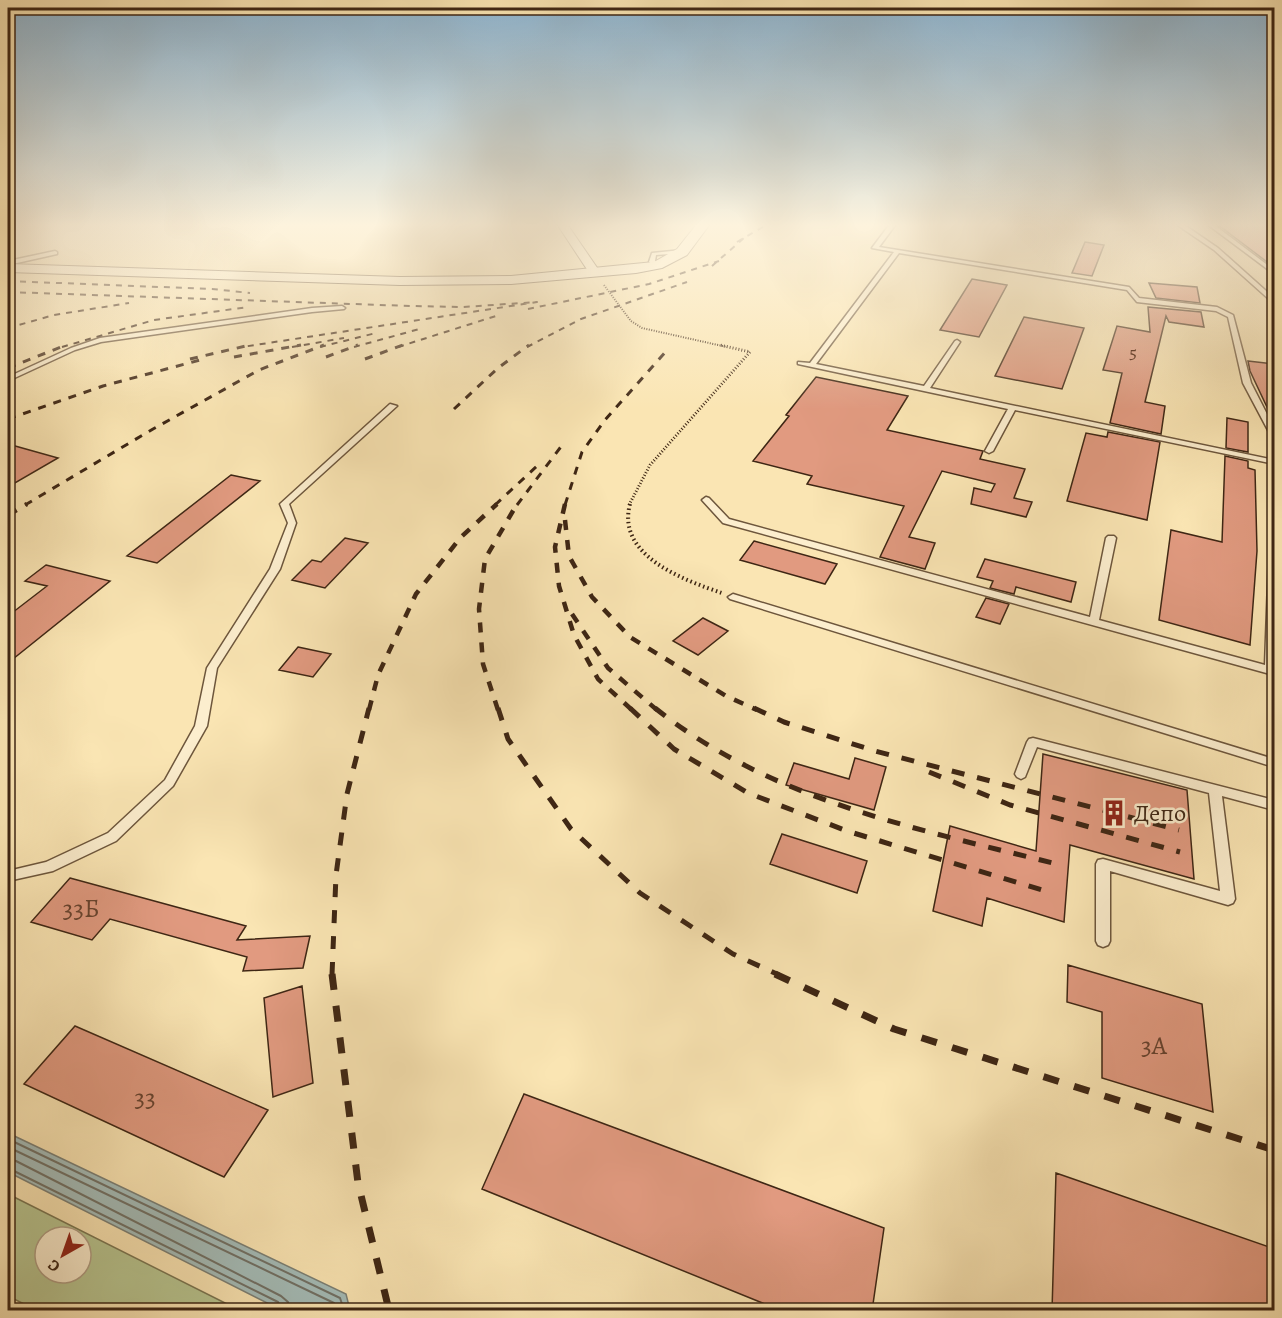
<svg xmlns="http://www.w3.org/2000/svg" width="1282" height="1318" viewBox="0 0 1282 1318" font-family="Alegreya,serif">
<rect width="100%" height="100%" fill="#fae5b3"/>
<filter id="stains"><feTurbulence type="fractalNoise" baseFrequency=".00333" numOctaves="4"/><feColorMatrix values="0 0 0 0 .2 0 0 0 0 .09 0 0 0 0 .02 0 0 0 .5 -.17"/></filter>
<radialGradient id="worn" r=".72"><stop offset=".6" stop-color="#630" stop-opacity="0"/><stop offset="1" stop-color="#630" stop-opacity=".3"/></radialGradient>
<path fill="#b8c691" stroke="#7b7652" stroke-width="1.5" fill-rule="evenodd" d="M8,1194l231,116h-203l-28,-14zM45,1237h36v36h-36z"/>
<path fill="#a4bcb8" stroke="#7b8076" stroke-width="1.5" d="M8,1133l338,161 4,16h-69l-273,-138z"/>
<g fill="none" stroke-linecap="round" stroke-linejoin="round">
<path stroke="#717166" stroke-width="2" d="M8,1139l332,159 4,12
M8,1147l326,156 3,7
M8,1160l8,1 265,135 7,6 2,8
M8,1168l270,134 4,8"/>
</g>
<path fill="#e19a80" stroke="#3e2614" stroke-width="1.5" d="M1217,224h58v44z
M1085,242l19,3 -12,31 -20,-3z
M972,279l35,6 -28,52 -39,-7z
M1149,283l48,4 3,16 -44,-5z
M1148,307l53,5 3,15 -35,-5 -3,-6 -21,86 20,4 -4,28 -51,-11 12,-50 -19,-3 14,-44 33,6z
M1024,317l60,11 -22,61 -67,-13z
M1248,361l27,3v60l-25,-53z
M816,377l92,19 -21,34 96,21 -3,8 45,10 -11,29 18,4 -6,15 -55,-13 3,-16 17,4 4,-8 -53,-13 -33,66 26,6 -10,26 -45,-12 24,-51 -97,-22 5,-8 -59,-15 36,-45 -3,-1z
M1227,418l21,4v30l-22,-4z
M1108,432l52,10 -13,78 -80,-19 19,-68 21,4z
M8,444l50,14 -50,29z
M1225,456l23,5v7l7,2 2,81 -7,94 -91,-25 12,-90 51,12z
M231,475l29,6 -103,82 -30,-7z
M345,538l23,5 -43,45 -33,-8 20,-20 9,2z
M754,541l83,23 -12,20 -85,-24z
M985,559l91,23 -5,20 -55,-15 -2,7 -24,-6 3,-7 -16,-4z
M46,565l64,16 -102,82v-47l39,-30 -22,-5z
M986,598l23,6 -9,20 -24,-7z
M703,618l25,13 -30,24 -25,-14z
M298,647l33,7 -18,23 -34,-7z
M1043,754l144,36 7,89 -124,-34 -6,77 -77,-24 -5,28 -49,-15 17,-85 86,25z
M855,758l31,9 -12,43 -88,-25 8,-22 55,16z
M782,834l85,27 -10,32 -87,-29z
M70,878l176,48 -9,14 73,-4 -7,32 -60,3 4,-14 -137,-38 -18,21 -61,-18z
M1068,965l134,39 11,108 -111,-34v-66l-35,-10z
M302,986l11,97 -40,14 -9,-99z
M75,1026l193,84 -44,67 -200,-93z
M524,1094l360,134 -12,83h-90l-300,-122z
M1056,1173l219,76v62h-223z"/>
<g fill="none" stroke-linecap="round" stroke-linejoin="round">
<g stroke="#6d563c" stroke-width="3">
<path id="service" d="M890,224h6l-17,23 250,40 10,11 78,9 16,8 18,68 23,45v8l-4,-2 -27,-51 -15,-66 -12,-6 -79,-9 -10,-12 -228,-37 -83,111 108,22 31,-45 2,-1 3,2 -30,46 344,72v4l-259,-54 -22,41 -4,2 -4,-2 23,-42 -210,-45v-2l12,1 84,-111 -22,-4z
M1176,224h7l35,24 56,50v5l-2,-1 -58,-52z
M1207,224h6l61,46v4z
M682,250l3,2 -1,1 -28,2 -1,6 4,3v2h-4l-6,-4 3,-9z
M55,251l2,1v2l-49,11v-4z
M342,306l3,2 -1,1 -32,3 -211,30 -26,8 -67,31v-4l63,-29 29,-10 212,-30z
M390,404l7,2 -108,98 7,19 -16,46 -63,99 -10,58 -34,60 -57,55 -63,30 -45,10v-10l38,-9 62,-29 57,-53 30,-54 12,-58 63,-99 18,-46 -8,-19z
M706,497l3,1 20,21 361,98 16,-79 2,-2h6l2,2 -17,82 166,45 4,-112 5,-3v121l-4,3 -547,-151 -21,-23z
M733,594l541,165v8l-544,-168 -2,-2z
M1033,738l241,62v10l-52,-14 13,103 -2,4 -5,2 -118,-34v70l-2,4 -5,2 -5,-2 -2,-4v-77l2,-4 5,-1 117,32 -11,-98 -172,-46 -12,30 -4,2 -4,-2 -2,-3 12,-32 2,-3z"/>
</g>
<g stroke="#6d563c" stroke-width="2">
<path id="minor" d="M557,224h10l33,48 -2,2h-8z"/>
</g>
<g stroke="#6d563c" stroke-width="2">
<path id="tertiary" d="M697,224h13l-23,31 -25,13 -26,5 -125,11 -111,1 -392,-13v-8l392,13 111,-1 143,-14 23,-13z"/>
</g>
<path stroke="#3e2614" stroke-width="2" stroke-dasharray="1 1.5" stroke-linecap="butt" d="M604,285l27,36 11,7 85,19"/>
<path stroke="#3e2614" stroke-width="3" stroke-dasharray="1 2" stroke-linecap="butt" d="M629,505l21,-40 100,-113 -30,-7"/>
<path stroke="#3e2614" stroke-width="4" stroke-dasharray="1.5 3" stroke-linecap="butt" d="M630,504c-14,52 54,76 92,89"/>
<use href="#service" fill="#fceece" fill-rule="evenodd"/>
<use href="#minor" fill="#fceece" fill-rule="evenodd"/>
<use href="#tertiary" fill="#fceece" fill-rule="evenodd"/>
<path stroke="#3e2614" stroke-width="2" stroke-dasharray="6 6" stroke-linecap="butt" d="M737,242l31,-18
M712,266l32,-28
M8,281l204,8 38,4
M8,292l402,14 53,1 74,-5 -295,45
M528,309l121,-25 70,-23
M8,328l46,-13 75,-12
M62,347l92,-27 94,-13
M292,347l52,-9
M320,347l56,-14
M354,347l69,-19
M398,347l101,-32
M527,347l54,-28 106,-37"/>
<path stroke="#3e2614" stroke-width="3" stroke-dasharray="8 8" stroke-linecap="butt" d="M234,357l67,-12
M326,357l32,-12
M190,359l60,-14
M365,359l38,-14
M8,368l58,-23
M454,409l44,-41 31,-23
M8,419l95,-33 97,-26
M25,505l128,-76 106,-59 65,-25
M495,505l42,-39
M517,505l46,-61
M565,505l17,-53 23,-32 64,-72"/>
<path stroke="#3e2614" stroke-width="4.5" stroke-dasharray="10 10" stroke-linecap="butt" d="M565,504l-10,43 4,39 15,49 24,44 34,31
M8,515l19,-11
M565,520l4,36 23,41 38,40 96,59 31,14
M572,614l36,54 49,42
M369,710l9,-35 38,-81 45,-57 36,-33
M498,710l-15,-46 -4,-55 6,-50 32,-55"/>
<path stroke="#3e2614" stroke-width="5" stroke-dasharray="13 13" stroke-linecap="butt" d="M498,708l10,31 63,90 69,64 93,61 46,21
M630,708l44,41 74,44 99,38 205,62
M655,708c115,92 262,121 402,156
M754,708l30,14 91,29 304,79
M929,772l81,33 170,47
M332,975l4,-100 11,-81 22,-86"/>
<path stroke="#3e2614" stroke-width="7" stroke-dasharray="16 16" stroke-linecap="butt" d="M332,974l26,209 31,127
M775,974l119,55 380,121"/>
</g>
<linearGradient id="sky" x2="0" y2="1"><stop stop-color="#8db7d5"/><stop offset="0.55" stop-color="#fdf3dd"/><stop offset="1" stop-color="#fdf3dd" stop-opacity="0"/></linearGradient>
<rect width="1282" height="409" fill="url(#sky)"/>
<defs>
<g id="building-bare" transform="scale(2.07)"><path d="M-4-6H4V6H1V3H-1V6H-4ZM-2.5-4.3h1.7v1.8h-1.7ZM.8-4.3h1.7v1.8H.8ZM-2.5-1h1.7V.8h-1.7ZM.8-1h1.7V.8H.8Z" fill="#8f2418" stroke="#fceece" stroke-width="2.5" paint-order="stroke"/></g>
</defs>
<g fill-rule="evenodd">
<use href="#building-bare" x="1114" y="813"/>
</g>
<g text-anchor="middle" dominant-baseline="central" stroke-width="5" stroke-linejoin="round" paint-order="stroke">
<g font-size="18" fill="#67432f">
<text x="1133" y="352">5</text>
</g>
<g font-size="24" fill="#3e2614" stroke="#fceece" text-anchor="start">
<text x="1134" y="813">Депо</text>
</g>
<g font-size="26" fill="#67432f">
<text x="81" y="908">33Б</text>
<text x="1154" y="1045">3А</text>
<text x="145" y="1097">33</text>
</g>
</g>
<rect width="1282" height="1318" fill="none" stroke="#fae5b3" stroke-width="30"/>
<rect x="9" y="9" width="1264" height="1300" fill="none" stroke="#3e2614" stroke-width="3"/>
<rect x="15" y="15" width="1252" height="1288" fill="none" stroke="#3e2614" stroke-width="1.5"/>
<g transform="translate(63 1255) rotate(220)"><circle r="28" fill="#fceece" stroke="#b09e84" stroke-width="1.5"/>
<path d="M0-4.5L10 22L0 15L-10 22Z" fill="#8f2418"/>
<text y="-9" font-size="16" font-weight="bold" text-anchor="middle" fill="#3e2614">С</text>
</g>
<rect width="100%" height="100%" filter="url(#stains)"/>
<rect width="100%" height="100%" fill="url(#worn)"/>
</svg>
